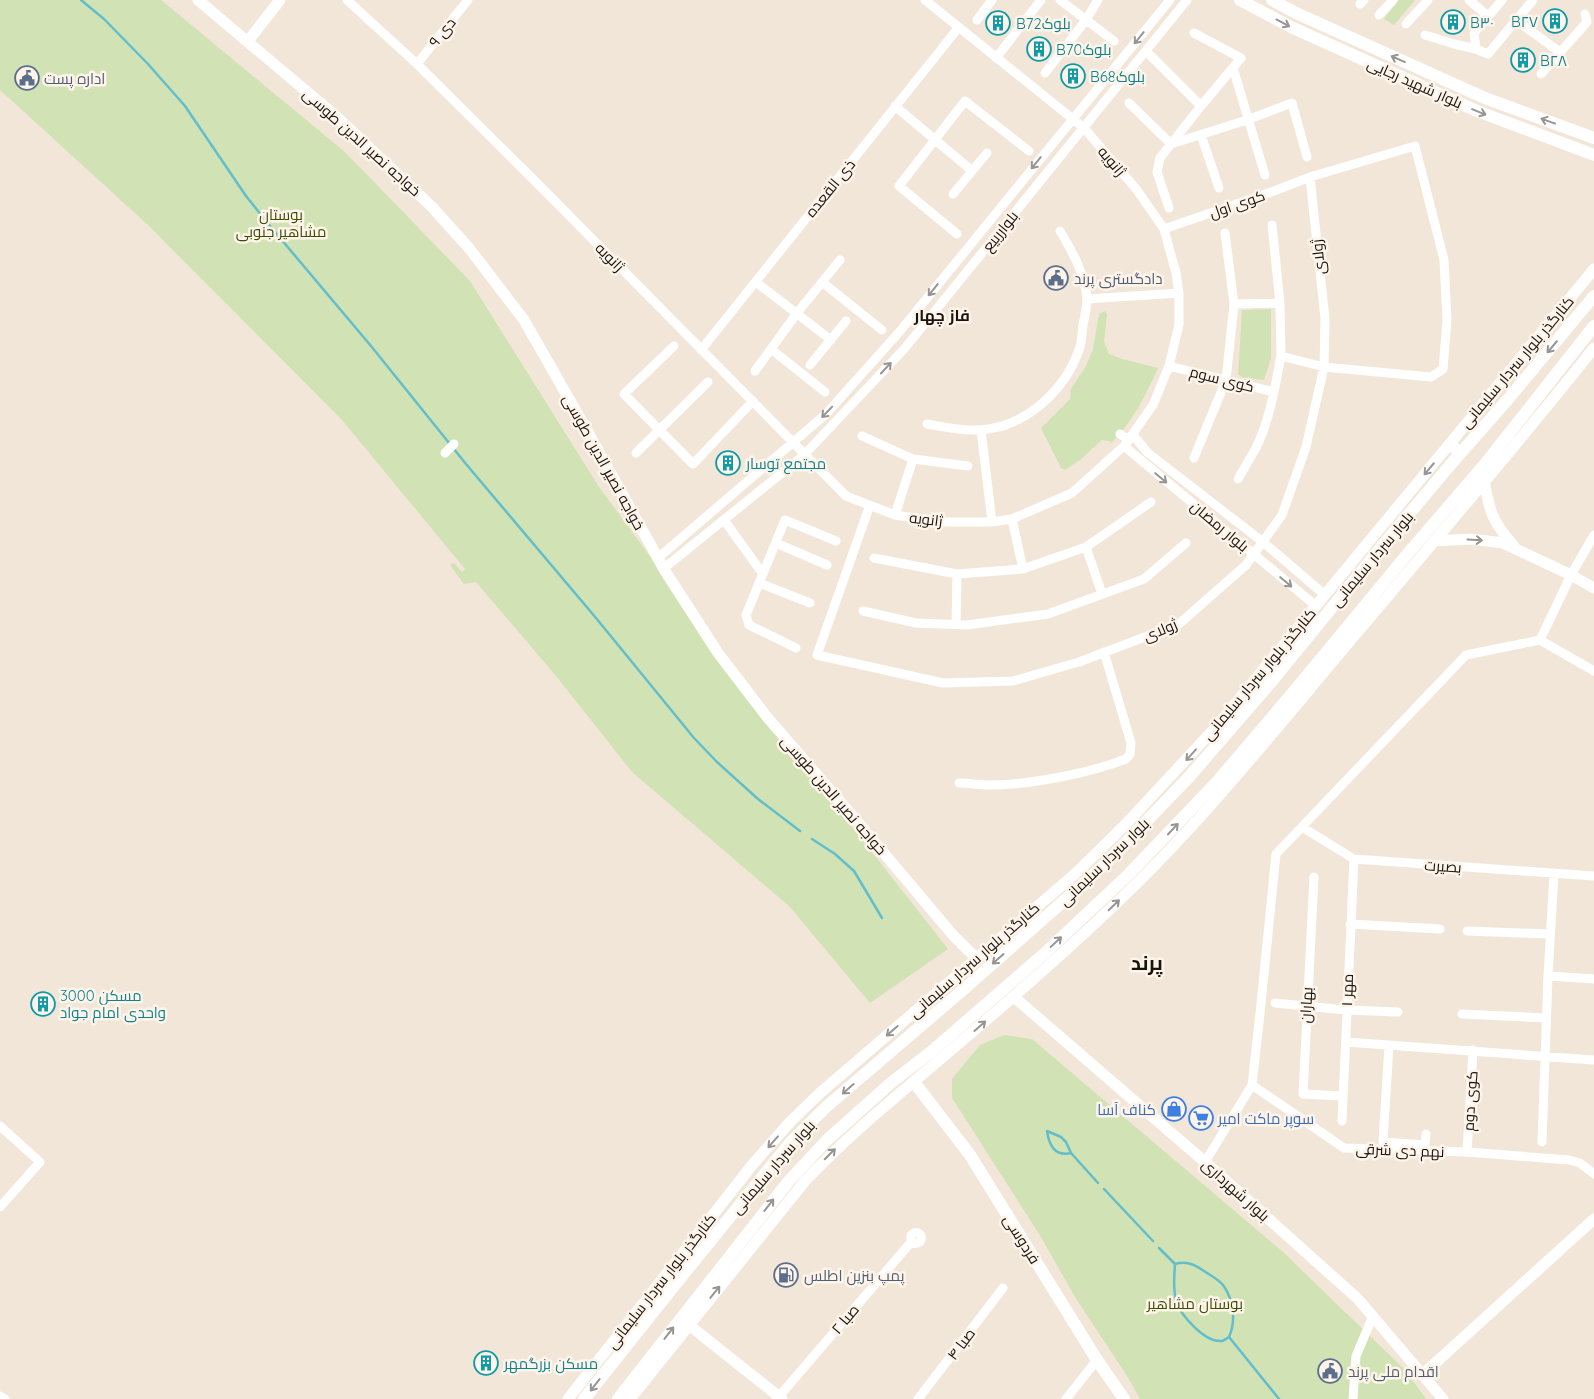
<svg xmlns="http://www.w3.org/2000/svg" width="1594" height="1399" viewBox="0 0 1594 1399" font-family="Quicksand,Cairo,sans-serif">
<rect width="100%" height="100%" fill="#f2e6d9"/>
<path fill="#d1e2b4" d="M0,0h161l184,152 125,129 129,206 210,285 139,177 -78,54 -80,-96 -158,-135 -76,-96 -80,-94 -12,2 -14,-19 4,-2 8,9 3,-3 -123,-149 -194,-195 -148,-135z
M1399,0h16l-21,25 -10,-6z
M1271,309v49l-7,22 -22,-3 -4,-3 4,-64z
M1105,311l2,3 -3,28 5,12 13,5 36,9c-12,27 -26,55 -47,75l-2,-2 -7,-1 -21,19 -16,11 -4,-2 -20,-40 29,-29 1,-10 15,-23 7,-17 6,-35z
M1004,1035l28,4 251,213 122,118 21,29h-286l-13,-23 -52,-79 -34,-60 -89,-139v-19l28,-34z"/>
<g fill="none" stroke-linecap="round" stroke-linejoin="round">
<path stroke="#63becc" stroke-width="2.5" d="M81,0l23,19 44,45 37,42 61,90 24,30 101,120 95,118 130,154 98,120 23,24 41,37 42,32
M812,839l23,15 19,17 28,47
M1047,1131l14,6 5,5 5,11 27,30
M1047,1131c2,13 7,26 24,22
M1104,1189l49,52
M1159,1248l16,16c-1,12 -2,25 1,36 4,15 29,43 46,41 3,-1 5,-3 7,-4l50,62
M1175,1264c11,-3 19,0 29,7 6,4 14,8 19,14 11,15 13,36 6,52"/>
<path stroke="#fff" stroke-width="9" d="M347,0l70,64 122,121 307,311 49,19 47,7h50l20,-3 60,-26 52,-47 29,-41 16,-39 10,-41v-32l-3,-20 -12,-44 -27,-39 -53,-62 -159,-128
M1060,0l54,41
M1469,0l19,16
M1502,0l-28,33 2,16 12,5 45,-54
M1360,4l4,-4
M1379,15l14,-15
M977,20l15,-20
M1517,21l43,31
M1406,24l22,-24
M1425,35l29,9 22,5
M1146,51l55,55
M996,58l45,-58
M417,64l51,-64
M1233,68l32,107
M1045,73l41,-53 12,-20
M1541,74l46,-52 -2,-8
M1129,103l42,41 76,-24 45,-17 15,54
M895,106l76,64
M1201,135l18,53
M953,194l34,-41
M1169,208l-12,-36 3,-14 41,-52 40,-48 -47,-25
M1272,225l8,78 1,53
M1164,229l110,-38 36,-14 105,-31 29,114 3,60 -4,49 -12,8 -107,-10 -43,-11c-6,31 -11,63 -25,92 -6,10 -12,21 -18,31
M957,234l-58,-48 66,-85 64,50
M756,282l75,58
M822,282l60,48
M1087,299l92,-6
M1234,304l46,-1
M674,346l-50,48 69,70 60,-63
M771,349l54,43
M701,350l258,-323
M810,365l36,-44
M1169,366l105,26
M755,371l42,-58 43,-53
M927,424c17,3 35,7 53,6 46,-3 86,-40 100,-83 2,-7 2,-15 3,-22 2,-9 4,-19 4,-27 -2,-24 -15,-47 -27,-67
M981,430l11,92
M1120,434l9,6
M1133,435l15,18 115,89 62,53
M862,436l51,23 55,7
M1124,446l192,160
M445,453l9,-9
M636,453l72,-71
M1194,458l32,-78 8,-76 -9,-71
M870,505l-53,150 126,28 70,-2 66,-19 100,-38 67,-59 36,-50 24,-68 18,-80 1,-48 -15,-142
M895,515l18,-56
M1012,519l11,50
M724,520l39,54
M776,543l51,22
M1086,547l16,47
M658,558l168,-144 75,-84 269,-330
M874,558l83,16 66,-5 63,-22 65,-45
M663,569l141,-114 101,-107 282,-348
M759,583l51,20
M863,611l53,12 51,2 81,-11 96,-35 42,-36
M956,625l1,-51
M1540,640l31,-65 23,-40
M796,648l-47,-23 -3,-10 39,-95 51,21
M959,783c10,0 20,2 31,2 39,0 100,-12 136,-26l4,-5 1,-11 -27,-91
M1302,827l52,32 240,17
M1314,877l-11,217 39,2
M1350,924l90,5
M1467,931l83,3
M1548,976l46,3
M1275,1003l71,7 52,2
M1462,1014l84,4
M1346,1042l248,18
M1389,1045l-6,97 42,3 1,-11
M1252,1085l9,-81 15,-150 190,-199 74,-15 54,31
M1342,1121l12,-262
M0,1126l40,36 -40,45
M1542,1142l6,-166 6,-102
M1467,1152l6,-102
M1205,1162l47,-77 92,63 123,4 102,8 11,3 14,11
M910.5 1238a5.5 5.5 0 1 1 11 0a5.5 5.5 0 1 1-11 0Z
M0,1396l5,3
M777,1399l135,-158
M918,1399l85,-111
M1066,1399l31,-39
M1353,1399l3,-43 17,-40"/>
<path stroke="#fff" stroke-width="11" d="M198,0l139,117 95,90 37,41 55,72 65,114 76,137 53,82 49,64 89,103 96,114 24,24
M248,41l32,-41
M1484,481c6,32 8,40 30,65
M1434,541l37,-2 32,4 68,32 23,13
M1014,997l191,165 153,137 85,100
M689,1325l93,74
M1422,1375l172,-156
M568,1399l185,-235 37,-42 30,-29 255,-219 51,-50 89,-96 379,-459
M630,1399l175,-218c45,-48 96,-88 146,-131 63,-53 126,-108 185,-166 81,-80 151,-169 225,-256 78,-93 158,-185 233,-280"/>
<path stroke="#fff" stroke-width="12" d="M1240,0l51,27 186,84 117,44
M1272,0l24,13 189,85 109,40
M1450,444l10,9
M914,1082l56,73 127,205 27,39
M584,1399l94,-118 112,-138 36,-36 138,-118 120,-106 24,-22 81,-84 83,-96 106,-130 73,-87 58,-66 85,-102
M618,1399l170,-217 39,-42 65,-58 39,-30 114,-99 84,-79 87,-91 80,-94 109,-132 80,-93 109,-138"/>
</g>
<defs><path id="oneway-shaft" d="M-6 0H5M1.5-3L5.5 0L1.5 3" fill="none" stroke-width="1.6" stroke-linecap="round" stroke-linejoin="round" transform="scale(1.25)"/></defs>
<g stroke="#979593">
<use href="#oneway-shaft" transform="translate(1283 23) rotate(28)"/>
<use href="#oneway-shaft" transform="translate(1139 38) rotate(129)"/>
<use href="#oneway-shaft" transform="translate(1398 59) rotate(-156)"/>
<use href="#oneway-shaft" transform="translate(1479 112) rotate(22)"/>
<use href="#oneway-shaft" transform="translate(1548 121) rotate(-160)"/>
<use href="#oneway-shaft" transform="translate(1036 163) rotate(129)"/>
<use href="#oneway-shaft" transform="translate(933 290) rotate(129)"/>
<use href="#oneway-shaft" transform="translate(1552 347) rotate(130)"/>
<use href="#oneway-shaft" transform="translate(886 368) rotate(-47)"/>
<use href="#oneway-shaft" transform="translate(827 412) rotate(134)"/>
<use href="#oneway-shaft" transform="translate(1429 469) rotate(130)"/>
<use href="#oneway-shaft" transform="translate(1161 478) rotate(40)"/>
<use href="#oneway-shaft" transform="translate(1475 540) rotate(3)"/>
<use href="#oneway-shaft" transform="translate(1286 582) rotate(40)"/>
<use href="#oneway-shaft" transform="translate(1191 755) rotate(132)"/>
<use href="#oneway-shaft" transform="translate(1173 829) rotate(-47)"/>
<use href="#oneway-shaft" transform="translate(1114 905) rotate(-44)"/>
<use href="#oneway-shaft" transform="translate(1056 942) rotate(-43)"/>
<use href="#oneway-shaft" transform="translate(998 959) rotate(139)"/>
<use href="#oneway-shaft" transform="translate(980 1026) rotate(-41)"/>
<use href="#oneway-shaft" transform="translate(892 1031) rotate(139)"/>
<use href="#oneway-shaft" transform="translate(848 1089) rotate(139)"/>
<use href="#oneway-shaft" transform="translate(773 1142) rotate(131)"/>
<use href="#oneway-shaft" transform="translate(830 1154) rotate(-45)"/>
<use href="#oneway-shaft" transform="translate(769 1205) rotate(-52)"/>
<use href="#oneway-shaft" transform="translate(715 1292) rotate(-51)"/>
<use href="#oneway-shaft" transform="translate(669 1333) rotate(-52)"/>
<use href="#oneway-shaft" transform="translate(595 1385) rotate(128)"/>
</g>
<defs>
<g id="building-ring" transform="scale(1.25)"><circle r="9.5" fill="#fef4e9" stroke="#0f9aa8" stroke-width="1.5"/><path d="M-4-6H4V6H1V3H-1V6H-4ZM-2.5-4.3h1.7v1.8h-1.7ZM.8-4.3h1.7v1.8H.8ZM-2.5-1h1.7V.8h-1.7ZM.8-1h1.7V.8H.8Z" fill="#0f9aa8"/></g>
<g id="civic-ring" transform="scale(1.25)"><circle r="9.5" fill="#fef4e9" stroke="#5c6f8a" stroke-width="1.5"/><path d="M-.6-6.5H3V-4.5H.6V-3L4-1V1h2V6H-6V1h2V-1L-.6-3ZM-1.2 2.5V6h2.4V2.5Z" fill="#5c6f8a"/></g>
<g id="shop-ring" transform="scale(1.25)"><circle r="9.5" fill="#fef4e9" stroke="#3f7fe0" stroke-width="1.5"/><path d="M-5-2.5h2.3a2.7 3.5 0 0 1 5.4 0H5L5.5 6h-11ZM-1.5-2.5h3a1.5 2.3 0 0 0-3 0Z" fill="#3f7fe0"/></g>
<g id="supermarket-ring" transform="scale(1.25)"><circle r="9.5" fill="#fef4e9" stroke="#3f7fe0" stroke-width="1.5"/><path d="M-6-5.5h2.5l.6 2H6L4.5 2H-2.5L-4.4-4H-6ZM-1.5 3.2a1.3 1.3 0 1 0 .1 0ZM3 3.2a1.3 1.3 0 1 0 .1 0Z" fill="#3f7fe0"/></g>
<g id="fuel-ring" transform="scale(1.25)"><circle r="9.5" fill="#fef4e9" stroke="#5c6f8a" stroke-width="1.5"/><path d="M-5.5-6h7V0h2V4h1.3V-2.5L3-4.5l.8-.8L6-3V5H2.5V1h-1V6h-7ZM-4.2-4.7v3.2H.2V-4.7Z" fill="#5c6f8a"/></g>
</defs>
<g fill-rule="evenodd">
<use href="#building-ring" x="1555" y="21"/>
<use href="#building-ring" x="1453" y="22"/>
<use href="#building-ring" x="998" y="23"/>
<use href="#building-ring" x="1039" y="49"/>
<use href="#building-ring" x="1523" y="60"/>
<use href="#building-ring" x="1073" y="76"/>
<use href="#civic-ring" x="27" y="78"/>
<use href="#civic-ring" x="1056" y="278"/>
<use href="#building-ring" x="728" y="463"/>
<use href="#building-ring" x="43" y="1004"/>
<use href="#shop-ring" x="1174" y="1109"/>
<use href="#supermarket-ring" x="1201" y="1118"/>
<use href="#fuel-ring" x="786" y="1275"/>
<use href="#building-ring" x="486" y="1363"/>
<use href="#civic-ring" x="1330" y="1371"/>
</g>
<g text-anchor="middle" dominant-baseline="central" stroke-width="5" stroke-linejoin="round" paint-order="stroke">
<g font-size="15" fill="#0d838f" stroke="#fef4e9" text-anchor="start">
<text x="1538" y="21" text-anchor="end">B۲۷</text>
<text x="1470" y="22">B۳۰</text>
<text x="1016" y="23">B72بلوک</text>
<text x="1056" y="49">B70بلوک</text>
<text x="1540" y="60">B۲۸</text>
<text x="1090" y="76">B68بلوک</text>
<text x="746" y="463">مجتمع توسار</text>
<text x="60" y="995">مسکن 3000<tspan x="60" dy="17">واحدی امام جواد</tspan></text>
<text x="504" y="1363">مسکن بزرگمهر</text>
</g>
<g font-size="15" fill="#181410" stroke="#fef4e9">
<text transform="translate(442 32) rotate(-51)">۹ دی</text>
<text transform="translate(1415 83) rotate(24)">بلوار شهید رجایی</text>
<text transform="translate(362 142) rotate(42)">خواجه نصیر الدین طوسی</text>
<text transform="translate(1112 161) rotate(50)">ژانویه</text>
<text transform="translate(830 188) rotate(-51)">ذی القعده</text>
<text transform="translate(1237 204) rotate(-19)">کوی اول</text>
<text transform="translate(1000 231) rotate(-51)">بلوارربیع</text>
<text transform="translate(610 257) rotate(45)">ژانویه</text>
<text transform="translate(1318 257) rotate(-96)">ژولای</text>
<text transform="translate(1517 362) rotate(-50)">کنارگذر بلوار سردار سلیمانی</text>
<text transform="translate(1222 379) rotate(14)">کوی سوم</text>
<text transform="translate(604 462) rotate(61)">خواجه نصیر الدین طوسی</text>
<text transform="translate(926 519) rotate(7)">ژانویه</text>
<text transform="translate(1220 526) rotate(40)">بلوار رمضان</text>
<text transform="translate(1372 559) rotate(-50)">بلوار سردار سلیمانی</text>
<text transform="translate(1160 630) rotate(-23)">ژولای</text>
<text transform="translate(1259 674) rotate(-50)">کنارگذر بلوار سردار سلیمانی</text>
<text transform="translate(834 795) rotate(49)">خواجه نصیر الدین طوسی</text>
<text transform="translate(1104 862) rotate(-44)">بلوار سردار سلیمانی</text>
<text transform="translate(1443 866) rotate(4)">بصیرت</text>
<text transform="translate(974 960) rotate(-41)">کنارگذر بلوار سردار سلیمانی</text>
<text transform="translate(1347 990) rotate(-88)">مهر ۱</text>
<text transform="translate(1306 1005) rotate(-87)">بهاران</text>
<text transform="translate(1470 1101) rotate(-86)">کوی دوم</text>
<text transform="translate(1400 1150) rotate(2)">نهم دی شرقی</text>
<text transform="translate(773 1167) rotate(-49)">بلوار سردار سلیمانی</text>
<text transform="translate(1236 1190) rotate(42)">بلوار شهرداری</text>
<text transform="translate(1022 1239) rotate(58)">فردوسی</text>
<text transform="translate(661 1281) rotate(-52)">کنارگذر بلوار سردار سلیمانی</text>
<text transform="translate(845 1319) rotate(-50)">صبا ۲</text>
<text transform="translate(961 1344) rotate(-53)">صبا ۴</text>
</g>
<g font-size="15" fill="#4e5e75" stroke="#fef4e9" text-anchor="start">
<text x="44" y="78">اداره پست</text>
<text x="1074" y="278">دادگستری پرند</text>
<text x="804" y="1275">پمپ بنزین اطلس</text>
<text x="1348" y="1371">اقدام ملی پرند</text>
</g>
<g font-size="15" fill="#3b4d03" stroke="#fef4e9">
<text x="281" y="214">بوستان<tspan x="281" dy="17">مشاهیر جنوبی</tspan></text>
<text x="1195" y="1303">بوستان مشاهیر</text>
</g>
<g font-size="15" fill="#366cbe" stroke="#fef4e9" text-anchor="end">
<text x="1156" y="1109">کناف آسا</text>
<text x="1218" y="1118" text-anchor="start">سوپر ماکت امیر</text>
</g>
<g font-size="16" font-weight="bold" fill="#181410" stroke="#fef4e9">
<text x="942" y="315">فاز چهار</text>
</g>
<g font-size="20" font-weight="bold" fill="#181410" stroke="#fef4e9">
<text x="1147" y="962">پرند</text>
</g>
</g>
</svg>
